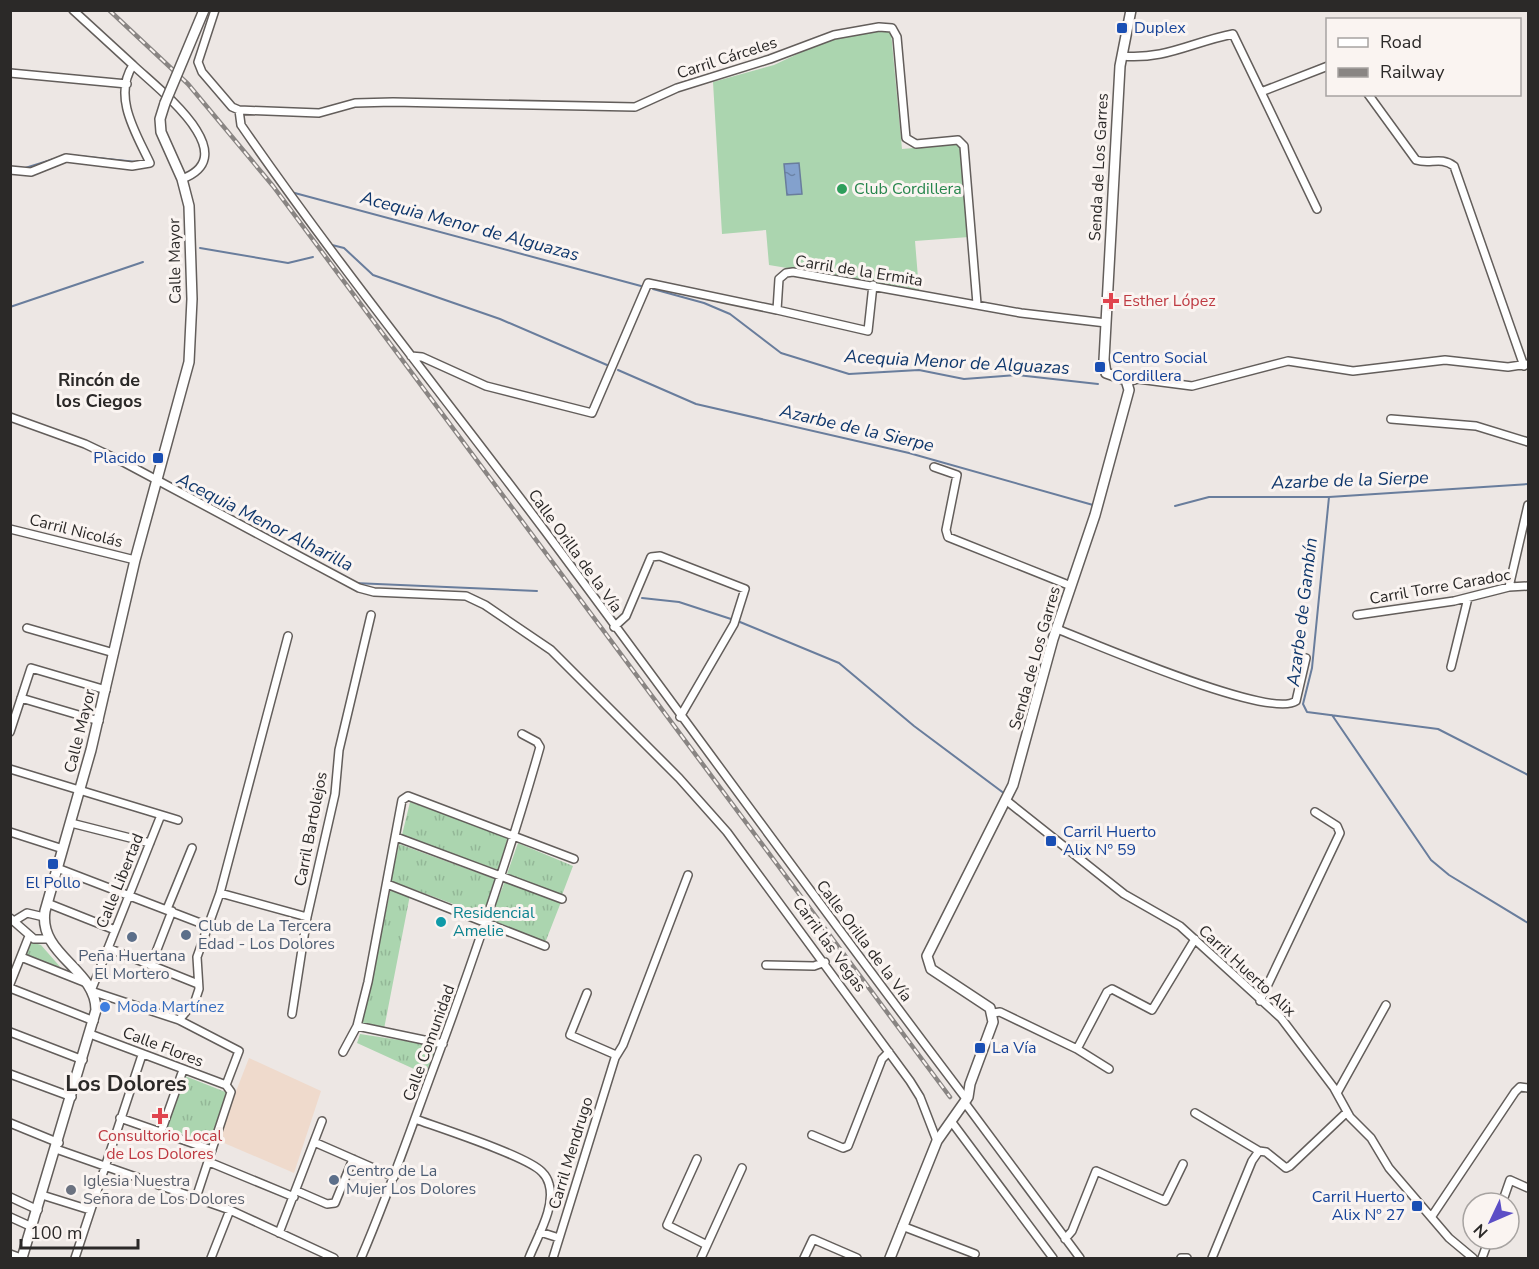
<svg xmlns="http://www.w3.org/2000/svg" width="1539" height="1269" viewBox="0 0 1539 1269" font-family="'Nunito Sans',sans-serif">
<defs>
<pattern id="grass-tufts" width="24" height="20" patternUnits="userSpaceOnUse" patternTransform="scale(1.5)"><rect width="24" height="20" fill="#abd5af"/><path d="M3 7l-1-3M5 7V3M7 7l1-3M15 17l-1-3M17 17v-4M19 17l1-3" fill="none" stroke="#93b797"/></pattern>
<pattern id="water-ripples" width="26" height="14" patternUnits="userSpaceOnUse" patternTransform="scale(1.5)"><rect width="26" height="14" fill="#83a1cd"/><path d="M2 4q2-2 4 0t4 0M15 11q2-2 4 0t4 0" fill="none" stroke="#6b83a6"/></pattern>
</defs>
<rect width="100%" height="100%" fill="#ede7e4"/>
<path fill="#efdacc" d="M249,1058l72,33 -27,82 -77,-33z"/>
<path fill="url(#grass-tufts)" d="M410,802l98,35 -10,33 -96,-35z
M518,843l55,23 -11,29 -55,-21z
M399,844l96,35 -12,36 -92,-34z
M505,881l56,21 -16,41 -55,-24z
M391,888l19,7 -26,134 -22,-6z
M31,942l10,3 21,24 -38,-13z
M360,1034l78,12 -13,28 -68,-31z
M185,1076l43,17 -18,52 -45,-18z"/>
<path fill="#abd5af" d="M887,29l4,3 11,117 58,-5 9,93 -54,4 4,49 -150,-25 -3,-35 -44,4 -9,-152 61,-17 51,-24z"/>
<path fill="url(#water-ripples)" stroke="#697d9c" stroke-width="1.5" d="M799,163l3,31 -15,1 -3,-31z"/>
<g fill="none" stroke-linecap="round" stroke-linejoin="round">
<path stroke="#697d9c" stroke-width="2" d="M68,155l69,7
M22,169l32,-10
M291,192l350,94
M332,245l12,3 29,27 127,44 107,46
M200,248l88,15 25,-6
M653,289l51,14 26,11 51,39 68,21 70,-4 45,9 53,-4 81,9
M10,307l133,-45
M618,370l78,34 213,49 184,52
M1329,497l-17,171 -9,36 4,8 131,17 90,46
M1175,506l34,-9h120l199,-13
M354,583l183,8
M642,598l37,4 52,17
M740,622l99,41 75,63 91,68
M1332,715l99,145 18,15 79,48"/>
<g stroke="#635e5b" stroke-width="10">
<path id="street" d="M73,10l60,55
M215,10l-17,52 4,10 30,35 7,3 80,3 36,-10 38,-1 242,5 42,-19 93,-29 64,-24 45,-8 13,1 5,9 9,101 10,6 42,-4 6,6 13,158
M1122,56c43,4 70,-14 111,-22l28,58 67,-26
M10,73l117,11
M1261,92l56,117
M1368,94l48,66c14,5 24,-4 38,6l70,200
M239,110l2,15c96,139 202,270 304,406 141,189 279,381 422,569
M10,170l21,2 35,-14 66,8 18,-3c-13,-28 -38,-66 -17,-98 24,23 113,90 49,114
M777,310l91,21 5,-46
M411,356l11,1 64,29 106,27 56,-130 129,27 2,-31 7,-6 7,-1 228,41 85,10
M1128,382l10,-3 54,7 96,-25 65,10 92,-11 63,7 20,-3
M10,417l75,27 40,19 234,125 15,4 92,4 19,9 66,45 128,128 48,54 183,249 10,16 17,44
M1391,419l85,7 52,16
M934,467l23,8 -11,55 2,7 123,49
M10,529l125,31
M1509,587l19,-82
M1357,615l97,-14 55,-14 19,-1
M614,627l12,-11 25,-59 9,-1 85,33 -11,35 -54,93
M27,628l87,25
M1057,629c36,14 213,91 239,72l10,-43
M1451,667l17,-69
M21,698l78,23
M10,732l21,-64 75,22
M10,769l168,51
M1007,801l117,93 56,32 101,92 53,70 16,29 21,21 18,30 60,70 24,20
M161,815l-70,176 88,29 60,31 -13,34
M71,823l79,20
M10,832l53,17
M396,837l166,62
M57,868l151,58
M387,884l158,62
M220,893l87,24
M47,903l68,27
M167,909l25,-61
M10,918l24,21h15
M14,921l13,-8 17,4
M108,948l90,36
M21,957l63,25
M151,965l21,-54
M766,965l48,1 11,-4
M10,984l19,-48
M10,988l84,33
M587,993l-17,42 46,20
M1260,1001l80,-168 -3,-7 -22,-14
M993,1013l7,-1 77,37 30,-57 5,-3 40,21 43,-71
M292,1014l15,-97 28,-123 4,-44 32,-135
M179,1020l16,-19 4,-12 -2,-32 23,-64 68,-257
M357,1026l86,18
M10,1032l73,28
M90,1034l136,51
M1077,1049l32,20
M343,1052l14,-26 11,-44 34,-182 6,-4 166,63
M10,1074l62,23
M1337,1093l49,-88
M965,1103l115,155
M1195,1113l64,38
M120,1118l92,32
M415,1119c25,9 112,37 127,53 3,3 6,8 7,12 7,23 -12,53 -20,74
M951,1121l102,137
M10,1123l49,20
M161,1132l22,-62
M812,1135l31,13 5,-2 34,-87 7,-7
M314,1142l80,35
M56,1149l174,61 104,48
M697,1159l-30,66 40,20
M209,1162l85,35
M297,1191l30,13 8,-1 18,-44
M42,1195l48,15
M10,1197l28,13
M196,1198l35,-106 -5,-7
M1502,1203l8,-23 18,8
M1432,1216l83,-124 5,-5 8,1
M10,1217l22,10
M902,1226l73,28
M540,1232l19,6
M279,1233l43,-112
M1065,1239l7,-8 24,-60 69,30 18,-37
M10,1254l11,4
M75,1258l67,-203
M211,1258l19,-48
M361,1258c25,-58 46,-118 68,-178 41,-110 79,-220 111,-333l-3,-5 -15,-8
M553,1258l62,-200 8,-13 65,-170
M701,1258l41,-90
M804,1258l9,-19 44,19
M1181,1258h6
M1212,1258l40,-97 7,-10 7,1 20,16 4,-2 57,-54
M1482,1258l7,-19"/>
</g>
<g stroke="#635e5b" stroke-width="12">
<path id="secondary" d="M22,1258l74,-248c0,-41 -58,-55 -51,-99l46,-161 44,-190 54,-198 3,-63 -3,-93 -7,-27 -21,-47 -1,-13 5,-16
M890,1258l47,-117 31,-44 2,-13 23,-62 -3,-14 -59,-39 -4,-13 86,-171 40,-146 42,-124 34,-125 -3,-10 -20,-7 -2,-13 16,-294 11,-56"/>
</g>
<use href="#street" stroke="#fff" stroke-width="7"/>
<use href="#secondary" stroke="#fff" stroke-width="9"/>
<g stroke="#898583" stroke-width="4.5">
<path id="rail" d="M109,10l79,74 85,102 677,911"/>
</g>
<use href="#rail" stroke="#faf4f1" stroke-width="2" stroke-dasharray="7" stroke-linecap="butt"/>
<g stroke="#635e5b" stroke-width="12" stroke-linecap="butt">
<path id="secondary-bridge" d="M165,103l39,-93"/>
</g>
<use href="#secondary-bridge" stroke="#fff" stroke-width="9"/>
</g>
<g fill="#1a4fb4" stroke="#faf4f1" stroke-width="2">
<rect x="1116" y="22" width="12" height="12" rx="3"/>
<rect x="1094" y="361" width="12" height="12" rx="3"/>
<rect x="152" y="452" width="12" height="12" rx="3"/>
<rect x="1045" y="835" width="12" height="12" rx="3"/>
<rect x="47" y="858" width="12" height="12" rx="3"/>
<rect x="974" y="1042" width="12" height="12" rx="3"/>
<rect x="1411" y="1200" width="12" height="12" rx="3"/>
</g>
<circle fill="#2e9e5b" stroke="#faf4f1" stroke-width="2" cx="842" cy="189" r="6"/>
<g fill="#e0444e" stroke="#faf4f1" stroke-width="2">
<path d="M1108 292h6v6h6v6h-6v6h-6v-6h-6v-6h6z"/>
<path d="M157 1107h6v6h6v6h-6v6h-6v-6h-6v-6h6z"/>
</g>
<circle fill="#0f9aa8" stroke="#faf4f1" stroke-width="2" cx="441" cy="922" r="6"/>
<g fill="#5c6f8a" stroke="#faf4f1" stroke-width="2">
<circle cx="186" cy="935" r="6"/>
<circle cx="132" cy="937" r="6"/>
<circle cx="334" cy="1180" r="6"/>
</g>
<circle fill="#3f7fe0" stroke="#faf4f1" stroke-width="2" cx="105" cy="1007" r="6"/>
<circle fill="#6b7280" stroke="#faf4f1" stroke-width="2" cx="71" cy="1190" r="6"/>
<g text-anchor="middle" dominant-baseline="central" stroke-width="6" stroke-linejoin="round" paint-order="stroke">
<g font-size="16" fill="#164399" stroke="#faf4f1" text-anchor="start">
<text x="1134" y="28">Duplex</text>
<text x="1112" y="358">Centro Social<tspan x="1112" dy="18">Cordillera</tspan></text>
<text x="146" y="458" text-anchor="end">Placido</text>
<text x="1063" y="832">Carril Huerto<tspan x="1063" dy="18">Alix Nº 59</tspan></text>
<text x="53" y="883" text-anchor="middle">El Pollo</text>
<text x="992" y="1048">La Vía</text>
<text x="1405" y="1197" text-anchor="end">Carril Huerto<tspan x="1405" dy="18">Alix Nº 27</tspan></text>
</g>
<g font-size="16" fill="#2b2928" stroke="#faf4f1">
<text transform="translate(727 58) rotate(-18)">Carril Cárceles</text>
<text transform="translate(1099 167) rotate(-87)">Senda de Los Garres</text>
<text transform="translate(175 261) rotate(-91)">Calle Mayor</text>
<text transform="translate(859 271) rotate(9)">Carril de la Ermita</text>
<text transform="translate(76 531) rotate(14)">Carril Nicolás</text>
<text transform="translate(575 551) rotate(54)">Calle Orilla de la Vía</text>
<text transform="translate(1440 587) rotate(-10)">Carril Torre Caradoc</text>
<text transform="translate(1035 658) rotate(-74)">Senda de Los Garres</text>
<text transform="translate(80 731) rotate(-76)">Calle Mayor</text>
<text transform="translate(311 829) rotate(-79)">Carril Bartolejos</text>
<text transform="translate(120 881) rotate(-68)">Calle Libertad</text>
<text transform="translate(864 941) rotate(53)">Calle Orilla de la Vía</text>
<text transform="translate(829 945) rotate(54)">Carril las Vegas</text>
<text transform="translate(1247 971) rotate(43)">Carril Huerto Alix</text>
<text transform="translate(429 1043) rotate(-70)">Calle Comunidad</text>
<text transform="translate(163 1047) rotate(21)">Calle Flores</text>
<text transform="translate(571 1153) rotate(-73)">Carril Mendrugo</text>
</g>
<g font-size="16" fill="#27864d" stroke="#faf4f1" text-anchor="start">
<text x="854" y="189">Club Cordillera</text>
</g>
<g font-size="16" fill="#be3a42" stroke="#faf4f1" text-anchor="start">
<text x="1123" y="301">Esther López</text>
<text x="160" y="1136" text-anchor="middle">Consultorio Local<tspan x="160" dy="18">de Los Dolores</tspan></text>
</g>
<g font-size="16" fill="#0d838f" stroke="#faf4f1" text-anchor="start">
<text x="453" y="913">Residencial<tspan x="453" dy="18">Amelie</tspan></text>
</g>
<g font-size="16" fill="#4e5e75" stroke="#faf4f1" text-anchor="start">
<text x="198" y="926">Club de La Tercera<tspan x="198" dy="18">Edad - Los Dolores</tspan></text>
<text x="132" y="956" text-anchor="middle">Peña Huertana<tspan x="132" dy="18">El Mortero</tspan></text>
<text x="346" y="1171">Centro de La<tspan x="346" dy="18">Mujer Los Dolores</tspan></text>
</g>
<g font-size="16" fill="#366cbe" stroke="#faf4f1" text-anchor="start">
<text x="117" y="1007">Moda Martínez</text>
</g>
<g font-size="16" fill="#5b616d" stroke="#faf4f1" text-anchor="start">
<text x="83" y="1181">Iglesia Nuestra<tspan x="83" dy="18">Señora de Los Dolores</tspan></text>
</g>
<g font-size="18" font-style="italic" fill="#0f376c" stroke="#faf4f1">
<text transform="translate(470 226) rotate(15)">Acequia Menor de Alguazas</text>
<text transform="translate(957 362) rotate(3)">Acequia Menor de Alguazas</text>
<text transform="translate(857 428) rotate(13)">Azarbe de la Sierpe</text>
<text transform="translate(1350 480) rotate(-2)">Azarbe de la Sierpe</text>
<text transform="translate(265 522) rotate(27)">Acequia Menor Alharilla</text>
<text transform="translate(1302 612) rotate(-83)">Azarbe de Gambín</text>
</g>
<g font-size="18" font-weight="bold" fill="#2b2928" stroke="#faf4f1">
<text x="99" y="380">Rincón de<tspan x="99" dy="21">los Ciegos</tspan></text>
</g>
<g font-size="22" font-weight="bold" fill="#2b2928" stroke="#faf4f1">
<text x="126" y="1084">Los Dolores</text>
</g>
</g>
<rect width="1539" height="1269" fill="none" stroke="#2b2928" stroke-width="24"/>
<rect x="1326" y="18" width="195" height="78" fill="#faf4f1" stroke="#a7a3a1" stroke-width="1.5"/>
<rect x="1338" y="38" width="30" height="9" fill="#ffffff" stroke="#a7a3a1" stroke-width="1.5"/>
<text x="1380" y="48" font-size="18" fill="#2b2928">Road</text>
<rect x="1338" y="68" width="30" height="9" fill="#898583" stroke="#a7a3a1" stroke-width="1.5"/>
<text x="1380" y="78" font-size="18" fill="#2b2928">Railway</text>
<g transform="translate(1491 1221) rotate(226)"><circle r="28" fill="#faf4f1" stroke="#a7a3a1" stroke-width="1.5"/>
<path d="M0-4.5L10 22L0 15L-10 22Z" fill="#5c4ec6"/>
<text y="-9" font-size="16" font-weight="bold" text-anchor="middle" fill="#2b2928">N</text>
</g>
<path d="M21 1239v9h117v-9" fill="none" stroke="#2b2928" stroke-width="3"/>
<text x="30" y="1239" font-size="18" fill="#2b2928" stroke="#faf4f1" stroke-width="4.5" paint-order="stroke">100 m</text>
</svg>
